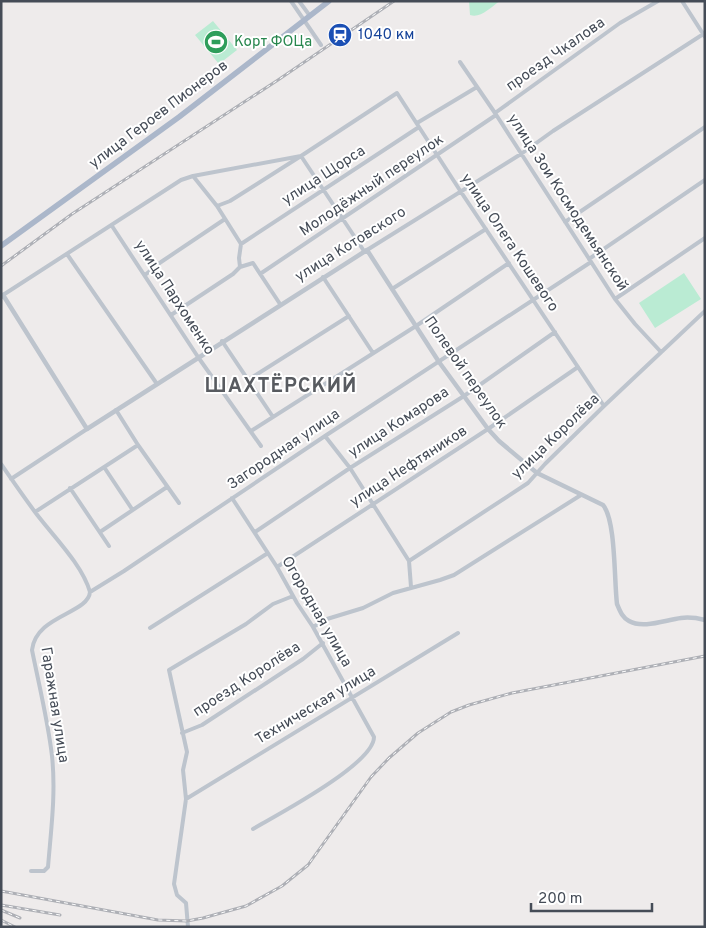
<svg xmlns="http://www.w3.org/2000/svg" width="706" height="928" viewBox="0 0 706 928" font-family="Overpass,sans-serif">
<rect width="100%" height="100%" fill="#eeebeb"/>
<path fill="#baebd3" d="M469,1h31c-9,6 -20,18 -30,14z
M213,21l24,29 -18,14 -24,-29z
M684,273l17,26 -46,29 -16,-25z"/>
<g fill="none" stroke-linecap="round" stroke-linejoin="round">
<path stroke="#bdc4cd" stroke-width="4" d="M291,1l30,44
M299,1l11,15
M682,1l23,36
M460,62l35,51 120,186 20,25 26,28
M495,113l125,-90 38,-22
M417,123l60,-36
M193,176l24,30 24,38 -2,14 1,9 13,-4 27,41
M217,206l13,-5 71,-45 63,95
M565,222l140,-95
M112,226l86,131 63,89
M241,244l178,-117
M367,250l154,-96 32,-23 152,-98
M67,254l90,130
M589,259l116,-79
M260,274l236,-159
M145,275l16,-13 64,-43
M323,277l50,76
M392,289l94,-60
M3,295l178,-115 12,-4 108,-20 96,-63 64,99 143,214
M615,299l90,-61
M171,315l62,-41 7,-7
M222,341l51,76
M248,380l101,-64
M116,410l22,35 41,58
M251,431l165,-105 93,-63
M325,436l25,32 59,93 2,26
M1,464c11,16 22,32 34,48 17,23 47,52 55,80 -2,22 -54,23 -58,58 7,35 16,71 20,106 4,37 -1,74 -4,111l-4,4h-13
M104,467l28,42
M11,479l76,-50
M70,488l39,58
M232,498l45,69 20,36 16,24 61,110c0,27 -97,78 -121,92
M35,512l103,-67
M100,532l67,-45
M255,532l95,-64 114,-72 91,-64
M409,561l119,-78 17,-19 59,-58 101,-95
M277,567l211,-138 90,-62
M90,592l34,-21 201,-135 266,-174
M313,627l14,-8 36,-11 30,-15 47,-13 14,-5 127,-80
M150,628l118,-75
M182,733l20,-8 101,-66 20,-16
M186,799l272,-166
M188,927l-2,-24 -9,-8 -3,-11 12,-85 -3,-29 4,-18 -18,-82 77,-46 27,-20 20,-8"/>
<path stroke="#bdc4cd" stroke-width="4.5" d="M1,297l2,-2 84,134 280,-179 72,112 49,67 11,12 38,32 66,32c13,15 11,76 14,99 3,7 5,13 12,17 14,8 36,-1 52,-3 8,-1 16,0 24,2"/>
<path stroke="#abb7ca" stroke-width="5.5" d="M1,246l178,-129 150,-116"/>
<g stroke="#aeb0b6" stroke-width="3">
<path id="rail" d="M1,266l71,-52 206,-134 116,-79
M1,891l157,29 29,1 16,-3 43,-12 36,-20 26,-21 63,-88 18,-19 29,-25 33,-21 18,-7 43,-12 193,-37
M1,905l59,10
M1,910l19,8
M1,920l14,7"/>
</g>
<use href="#rail" stroke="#fff" stroke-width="1" stroke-dasharray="4" stroke-linecap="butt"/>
</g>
<defs>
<g id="station-disc" transform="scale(1.25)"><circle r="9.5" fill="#1a4fb4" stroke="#fff"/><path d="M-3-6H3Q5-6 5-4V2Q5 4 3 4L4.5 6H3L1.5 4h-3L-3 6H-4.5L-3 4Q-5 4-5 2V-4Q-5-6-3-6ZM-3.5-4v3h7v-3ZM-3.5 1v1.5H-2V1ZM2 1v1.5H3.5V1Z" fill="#fff"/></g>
<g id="stadium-disc" transform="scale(1.25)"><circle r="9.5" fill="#2e9e5b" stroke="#fff"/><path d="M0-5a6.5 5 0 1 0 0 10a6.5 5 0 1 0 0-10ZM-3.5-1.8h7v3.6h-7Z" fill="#fff"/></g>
</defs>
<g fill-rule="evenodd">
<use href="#station-disc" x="340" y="35"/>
<use href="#stadium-disc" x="216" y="42"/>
</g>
<g text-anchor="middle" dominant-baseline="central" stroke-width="4" stroke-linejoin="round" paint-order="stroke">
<g font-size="15" fill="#164399" stroke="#fff" text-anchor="start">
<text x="358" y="35">1040 км</text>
</g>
<g font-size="15" fill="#27864d" stroke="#fff" text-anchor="start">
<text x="234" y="42">Корт ФОЦа</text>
</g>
<g font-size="15" fill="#454c57" stroke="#fff">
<text transform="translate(556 55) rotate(-35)">проезд Чкалова</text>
<text transform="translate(159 115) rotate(-37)">улица Героев Пионеров</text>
<text transform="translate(324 176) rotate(-33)">улица Щорса</text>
<text transform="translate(372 186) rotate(-34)">Молодёжный переулок</text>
<text transform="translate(567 203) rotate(57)">улица Зои Космодемьянской</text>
<text transform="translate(509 243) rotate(56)">улица Олега Кошевого</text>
<text transform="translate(351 245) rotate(-32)">улица Котовского</text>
<text transform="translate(174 298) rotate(57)">улица Пархоменко</text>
<text transform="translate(465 373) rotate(55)">Полевой переулок</text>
<text transform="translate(399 423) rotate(-33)">улица Комарова</text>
<text transform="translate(556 437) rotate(-44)">улица Королёва</text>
<text transform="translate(284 450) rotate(-34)">Загородная улица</text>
<text transform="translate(409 467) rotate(-33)">улица Нефтяников</text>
<text transform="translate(316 612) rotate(60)">Огородная улица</text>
<text transform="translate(247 680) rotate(-33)">проезд Королёва</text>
<text transform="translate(54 705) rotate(81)">Гаражная улица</text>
<text transform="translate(316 706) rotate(-31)">Техническая улица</text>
</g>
<g font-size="20" font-weight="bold" letter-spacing="1" fill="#585b60" stroke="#fff">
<text x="281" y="387">ШАХТЁРСКИЙ</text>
</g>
</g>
<rect width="706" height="928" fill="none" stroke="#454c57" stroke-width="5"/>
<path d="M531 903v8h121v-8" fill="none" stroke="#454c57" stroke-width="2.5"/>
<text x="538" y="903" font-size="15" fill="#454c57" stroke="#ffffff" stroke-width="4" paint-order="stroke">200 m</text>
</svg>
